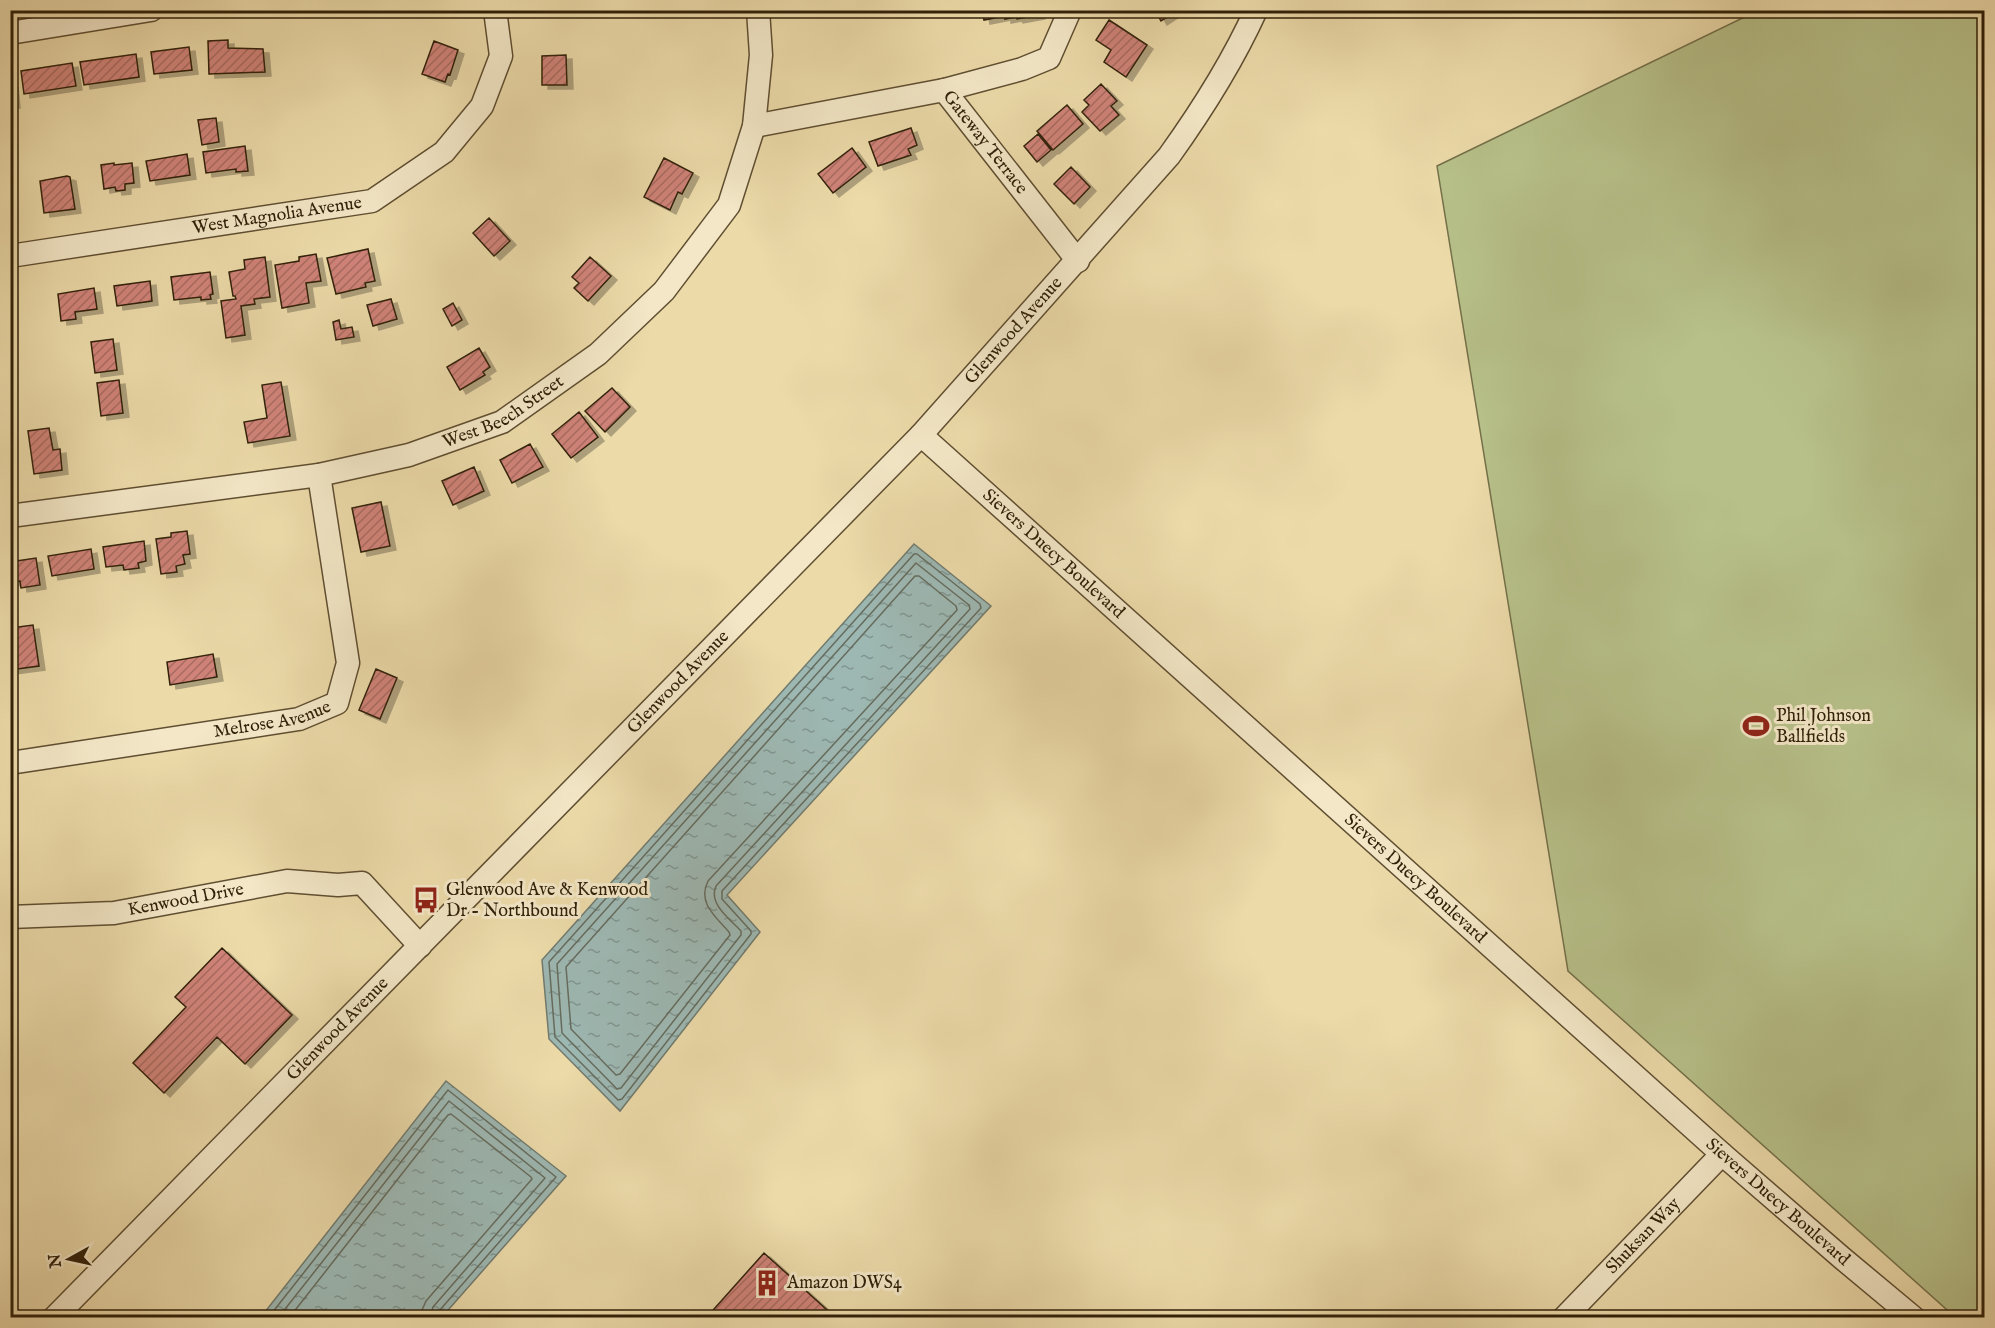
<svg xmlns="http://www.w3.org/2000/svg" width="1995" height="1328" viewBox="0 0 1995 1328" font-family="'IM FELL English',serif">
<defs>
<pattern id="water-ripples" width="26" height="14" patternUnits="userSpaceOnUse" patternTransform="scale(1.5)"><rect width="26" height="14" fill="#9db8b3"/><path d="M2 4q2-2 4 0t4 0M15 11q2-2 4 0t4 0" fill="none" stroke="#809590"/></pattern>
<pattern id="building-hatch" width="6" height="6" patternUnits="userSpaceOnUse" patternTransform="scale(1.5)"><rect width="6" height="6" fill="#d08379"/><path d="M-1 1l2-2M0 6l6-6M5 7l2-2" fill="none" stroke="#a96b61"/></pattern>
<filter id="shadow"><feDropShadow dx="6" dy="4" stdDeviation="0" flood-color="#0004"/></filter>
</defs>
<rect width="100%" height="100%" fill="#ecdaa9"/>
<filter id="stains"><feTurbulence type="fractalNoise" baseFrequency=".00333" numOctaves="4"/><feColorMatrix values="0 0 0 0 .2 0 0 0 0 .09 0 0 0 0 .02 0 0 0 .5 -.17"/></filter>
<radialGradient id="worn" r=".72"><stop offset=".6" stop-color="#630" stop-opacity="0"/><stop offset="1" stop-color="#630" stop-opacity=".3"/></radialGradient>
<path fill="#b7c089" stroke="#747049" stroke-width="1.5" d="M1759,10l225,1v1306h-29l-387,-346 -131,-805z"/>
<path fill="url(#water-ripples)" stroke="#717b6f" stroke-width="1.5" d="M914,544l77,62 -264,289 33,37 -140,179 -71,-72 -7,-79z
M446,1081l120,95 -124,141h-181z"/>
<g fill="none" stroke-linecap="round" stroke-linejoin="round">
<path stroke="#666c5e" stroke-width="1.5" d="M914,554h3l63,50 1,4 -259,283v8l29,32v3l-129,165 -4,1 -63,-63 -6,-75z
M916,563l53,42 1,4 -254,277c-8,18 14,33 25,45v4l-120,153 -4,1 -55,-56 -5,-69z
M915,576h4l37,30 1,4 -249,271c-11,22 8,36 21,51l1,3 -110,139 -4,1 -45,-46 -5,-62z
M268,1318l180,-228 108,87 -117,134 -1,7
M278,1318l171,-217 96,77 -112,129 -3,11
M289,1318l159,-203 3,-1 80,63 1,2 -106,122 -4,9 -1,8"/>
</g>
<path fill="url(#building-hatch)" stroke="#302009" stroke-width="1.5" filter="url(#shadow)" d="M982,10h56l1,5 -22,4 -1,-2 -11,2v-3l-21,4z
M1155,10h23l-17,11z
M1109,20l38,25 -21,32 -22,-15 7,-12 -15,-10z
M228,40v8l35,1 2,23 -56,2 -1,-33z
M434,41l24,9 -8,25 -2,-1 -3,8 -23,-8z
M189,47l3,23 -38,4 -3,-22z
M136,54l3,23 -55,8 -4,-23z
M566,55l1,30h-25v-29z
M72,63l4,23 -52,8 -3,-23z
M10,83h2l2,21 -4,1z
M1101,84l16,17 -6,5 8,9 -19,16 -18,-19 7,-7 -5,-5z
M1067,105l16,19 -30,26 -16,-19z
M216,118l3,24 -17,3 -4,-25z
M911,128l6,17 -9,4 3,6 -33,11 -9,-24z
M1038,134l13,16 -14,12 -13,-16z
M245,146l3,25 -12,1v-3l-30,4 -3,-21z
M852,148l14,19 -33,26 -15,-19z
M187,154l3,21 -40,6 -4,-20z
M664,158l29,15 -11,21 -4,-2 -8,18 -26,-13z
M114,163v2l18,-2 2,20 -9,1v6l-9,1 -1,-4 -11,2 -3,-24z
M1071,167l19,20 -16,17 -20,-20z
M67,176l3,1 5,32 -31,4 -4,-32z
M489,218l21,23 -16,15 -21,-23z
M368,249l7,32 -10,2 1,4 -30,7 -9,-36z
M316,254l5,27 -15,2 3,20 -27,5 -7,-43 24,-4v-4z
M265,257l5,40 -16,2 1,5 -14,2 4,29 -19,3 -5,-37 15,-2 -1,-3h-2l-4,-24 16,-3 -1,-9z
M590,257l21,19 -23,25 -14,-13 5,-5 -7,-6z
M210,272l3,22 -3,1 1,4 -10,1v-3l-27,3 -3,-23z
M150,281l2,20 -35,5 -3,-20z
M94,288l3,21 -22,3 1,7 -15,2 -3,-27z
M391,299l6,20 -24,7 -6,-21z
M453,303l9,17 -10,6 -9,-17z
M339,320l2,9 11,-2 2,10 -18,3 -3,-18z
M113,339l4,31 -22,3 -4,-31z
M479,348l11,19 -7,5 2,3 -25,15 -13,-23z
M119,380l4,33 -22,3 -4,-33z
M281,382l9,54 -42,7 -4,-21 23,-4 -5,-33z
M612,388l18,19 -25,25 -20,-21z
M579,412l19,25 -27,21 -19,-24z
M49,428l4,22 7,-1 2,21 -28,4 -6,-43z
M530,444l13,23 -31,16 -12,-23z
M474,467l10,24 -31,14 -11,-24z
M381,502l9,44 -29,6 -9,-44z
M187,531l3,23 -7,1 2,9 -9,2 1,6 -16,2 -5,-35 15,-2v-4z
M144,541l2,20 -8,2 1,5 -15,2 -1,-5 -17,2 -3,-20z
M91,549l3,20 -42,7 -4,-20z
M36,558l4,27 -19,3 -1,-7 -10,1v-20z
M10,625l1,3 22,-3 6,41 -29,4z
M213,654l4,23 -47,8 -3,-23z
M376,669l21,9 -17,41 -21,-9z
M222,948l70,67 -47,49 -28,-27 -53,56 -31,-30 53,-56 -11,-10z
M764,1253l72,65h-130z"/>
<g fill="none" stroke-linecap="round" stroke-linejoin="round">
<g stroke="#5f4e31" stroke-width="25">
<g id="minor">
<path d="M10,33l141,-23"/>
<path d="M944,90l78,-21 27,-11 21,-48"/>
<path id="s1" d="M754,126l190,-36 134,171"/>
<path id="s2" d="M10,256l362,-55 72,-49 38,-46 19,-50 -6,-46"/>
<path id="s3" d="M921,435l801,719 120,104 72,60"/>
<path id="s4" d="M10,516l309,-41 90,-20 93,-33 96,-68 66,-63 65,-86 25,-79 7,-71 -3,-45"/>
<path id="s5" d="M10,763l289,-44 38,-16 11,-40 -29,-188"/>
<path id="s6" d="M10,917l104,-4 173,-32 51,4 24,-2 58,63"/>
<path id="s7" d="M54,1318l867,-883 248,-279c33,-46 63,-93 87,-146"/>
<path id="s8" d="M1564,1318l158,-164"/>
</g>
</g>
<use href="#minor" stroke="#f3e7c7" stroke-width="22"/>
</g>
<defs>
<g id="stadium-bare" transform="scale(2.07)"><path d="M0-5a6.5 5 0 1 0 0 10a6.5 5 0 1 0 0-10ZM-3.5-1.8h7v3.6h-7Z" fill="#8f2418" stroke="#f3e7c7" stroke-width="2.5" paint-order="stroke"/></g>
<g id="bus-bare" transform="scale(2.07)"><path d="M-5-6H5V4H4V6H2V4H-2V6H-4V4H-5ZM-3.5-4V0h7V-4ZM-3.5 1.2v1.5H-2V1.2ZM2 1.2v1.5H3.5V1.2Z" fill="#8f2418" stroke="#f3e7c7" stroke-width="2.5" paint-order="stroke"/></g>
<g id="building-bare" transform="scale(2.07)"><path d="M-4-6H4V6H1V3H-1V6H-4ZM-2.5-4.3h1.7v1.8h-1.7ZM.8-4.3h1.7v1.8H.8ZM-2.5-1h1.7V.8h-1.7ZM.8-1h1.7V.8H.8Z" fill="#8f2418" stroke="#f3e7c7" stroke-width="2.5" paint-order="stroke"/></g>
</defs>
<g fill-rule="evenodd">
<use href="#stadium-bare" x="1756" y="726"/>
<use href="#bus-bare" x="426" y="900"/>
<use href="#building-bare" x="767" y="1283"/>
</g>
<g text-anchor="middle" dominant-baseline="central" stroke-width="6" stroke-linejoin="round" paint-order="stroke">
<g font-size="18" fill="#302009" stroke="#f3e7c7">
<text stroke="none"><textPath href="#s1" startOffset="260">Gateway Terrace</textPath></text>
<text stroke="none"><textPath href="#s2" startOffset="270">West Magnolia Avenue</textPath></text>
<text stroke="none"><textPath href="#s7" startOffset="1377">Glenwood Avenue</textPath></text>
<text stroke="none"><textPath href="#s4" startOffset="508">West Beech Street</textPath></text>
<text stroke="none"><textPath href="#s3" startOffset="178">Sievers Duecy Boulevard</textPath></text>
<text stroke="none"><textPath href="#s7" startOffset="891">Glenwood Avenue</textPath></text>
<text stroke="none"><textPath href="#s5" startOffset="266">Melrose Avenue</textPath></text>
<text stroke="none"><textPath href="#s3" startOffset="664">Sievers Duecy Boulevard</textPath></text>
<text stroke="none"><textPath href="#s6" startOffset="177">Kenwood Drive</textPath></text>
<text stroke="none"><textPath href="#s7" startOffset="405">Glenwood Avenue</textPath></text>
<text stroke="none"><textPath href="#s3" startOffset="1150">Sievers Duecy Boulevard</textPath></text>
<text stroke="none"><textPath href="#s8" startOffset="114">Shuksan Way</textPath></text>
</g>
<g font-size="18" fill="#302009" stroke="#f3e7c7" text-anchor="start">
<text x="1776" y="716">Phil Johnson<tspan x="1776" dy="21">Ballfields</tspan></text>
<text x="446" y="890">Glenwood Ave &amp; Kenwood<tspan x="446" dy="21">Dr - Northbound</tspan></text>
<text x="787" y="1283">Amazon DWS4</text>
</g>
</g>
<rect width="1995" height="1328" fill="none" stroke="#ecdaa9" stroke-width="36"/>
<rect x="12" y="12" width="1971" height="1304" fill="none" stroke="#302009" stroke-width="3"/>
<rect x="18" y="18" width="1959" height="1292" fill="none" stroke="#302009" stroke-width="1.5"/>
<g transform="translate(69 1259) rotate(262)" stroke="#f3e7c7" stroke-width="4.5" paint-order="stroke">
<path d="M0-4.5L10 22L0 15L-10 22Z" fill="#302009"/>
<text y="-9" font-size="16" font-weight="bold" text-anchor="middle" fill="#302009">N</text>
</g>
<rect width="100%" height="100%" filter="url(#stains)"/>
<rect width="100%" height="100%" fill="url(#worn)"/>
</svg>
